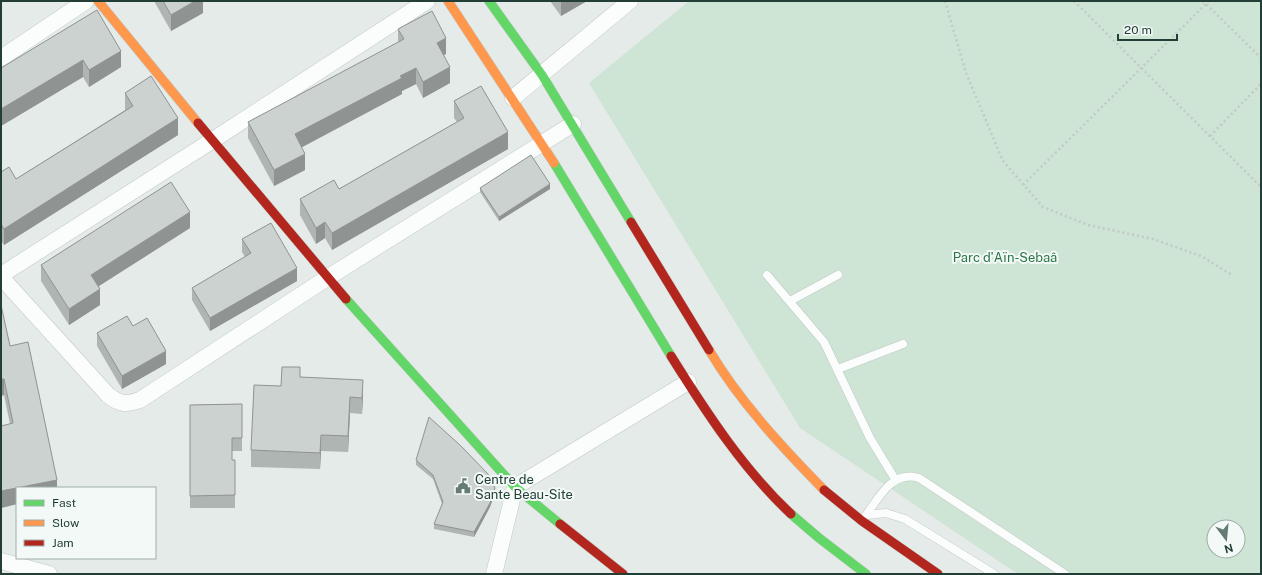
<svg xmlns="http://www.w3.org/2000/svg" width="1262" height="575" viewBox="0 0 1262 575" font-family="'Public Sans',sans-serif">
<rect width="100%" height="100%" fill="#e5ebe8"/>
<path fill="#cee4d4" fill-rule="evenodd" d="M689,1h572v573h-243l-218,-146 -211,-345zM1214,527h24v24h-24z"/>
<g fill="none" stroke-linecap="round" stroke-linejoin="round">
<g stroke="#c2c8c5" stroke-width="9">
<path id="lane" d="M767,275l57,67 46,96 25,41
M790,301l48,-26
M838,369l65,-25
M867,515l19,-2 19,6 89,55
M862,521c15,-20 29,-52 57,-43l146,96"/>
</g>
<g stroke="#c2c8c5" stroke-width="17">
<path id="street" d="M1,58l85,-57
M513,98l117,-97
M1,275l212,-135 214,-139
M1,277l107,118c11,9 18,10 32,5l187,-122 246,-154
M1,561l48,13
M494,574l21,-87 173,-105"/>
</g>
<g stroke="#c1c8c5" stroke-width="10">
<path id="fast" d="M489,1l53,74 89,147
M554,163l117,193
M346,299l169,188 45,37
M791,514l28,24 47,36"/>
</g>
<g stroke="#c1c8c5" stroke-width="10">
<path id="slow" d="M98,1l100,122
M448,1l106,162
M709,350c31,52 73,97 115,140"/>
</g>
<g stroke="#c1c8c5" stroke-width="10">
<path id="jam" d="M198,123l148,176
M631,222l78,128
M671,356c35,56 72,113 120,158
M824,490l38,31 76,53
M560,524l63,50"/>
</g>
<path stroke="#c1cbc6" stroke-width="2.5" stroke-dasharray="2 3" stroke-linecap="butt" d="M945,1l21,72 37,88 40,46 45,18 65,14 48,17 31,19
M1074,1l187,186
M1203,1l58,57
M1210,136l51,-52
M1023,185l186,-184"/>
<use href="#lane" stroke="#fbfcfc" stroke-width="8"/>
<use href="#street" stroke="#fbfcfc" stroke-width="16"/>
<use href="#fast" stroke="#63d668" stroke-width="9"/>
<use href="#slow" stroke="#ff974d" stroke-width="9"/>
<use href="#jam" stroke="#b3261e" stroke-width="9"/>
</g>
<path fill="#afb5b2" d="M154,1h49v12l-32,18z
M550,1h37l-26,15z
M97,10l24,57 -32,20 -6,-10 -82,49z
M398,29l48,25 -3,1 7,28 -27,15 -7,-14 -14,7v3l-101,53 4,23 -31,16 -26,-48v-16l150,-79z
M125,93l53,42 -174,110 -3,-4v-69l15,7 109,-69z
M454,101l54,48 -176,101 -7,-12 -9,6 -16,-29v-16l39,-10 118,-67 -3,-4z
M480,188l70,1 -51,32 -19,-29z
M190,228l-91,58 1,19 -31,20 -28,-44v-16z
M242,239l55,42 -87,50 -18,-31v-12l53,-31 -3,-5z
M1,305l9,41 47,142h-40v16l-16,4v-82l9,-2 -6,-29 -3,1z
M133,326l33,38 -44,25 -25,-43v-13z
M300,377l63,19 -1,18 -12,-1 -2,39 -27,-1 -1,18 -69,-2v-17l30,-64z
M242,404v47h-10v9h3v48h-45v-103z
M416,460l79,33 -5,14 -16,30 -40,-8v-5l8,-20 -9,-25 -17,-14z"/>
<path fill="#8f9391" d="M195,1h8v12l-32,18v-16z
M561,1h26l-26,15z
M446,38v16l-9,5v-16z
M121,51v16l-32,20v-17z
M83,60v17l-82,49v-17z
M450,67v16l-27,15v-16z
M416,68v16l-14,7v3l-107,57v-17l105,-58z
M178,118v17l-174,110v-16z
M508,132v17l-176,101v-17z
M305,154v16l-31,16v-16z
M550,184v5l-51,32v-4z
M190,212v16l-99,63v-16z
M325,222v16l-9,6v-16z
M297,268v13l-87,50v-13z
M100,289v16l-31,20v-16z
M166,351v13l-44,25v-13z
M1,379h3v16l-3,1z
M363,380v16l-1,18v-16z
M350,397v16l-2,39v-16z
M321,435v16l-1,18v-16z
M57,480v8h-40z
M17,488v16l-16,4v-17z
M495,488v5l-5,14 -16,30v-5z"/>
<path fill="#ccd2cf" stroke="#8f9391" d="M163,1h32l-24,14z
M97,10l24,41 -32,19 -6,-10 -82,49v-41z
M432,11l14,27 -9,5 13,24 -27,15 -7,-14 -16,8 2,2 -107,56 10,20 -31,16 -26,-48 156,-83 -6,-10z
M151,76l27,42 -174,111 -3,-5v-52l8,-5 7,12 117,-73 -8,-13z
M481,86l27,46 -176,101 -7,-11 -9,6 -16,-29 34,-19 5,9 125,-71 -10,-17z
M531,155l19,29 -51,33 -19,-29z
M171,182l19,30 -99,63 9,14 -31,20 -28,-44z
M271,223l26,45 -87,50 -18,-30 59,-35 -9,-14z
M1,305l9,41 18,-4 29,138 -56,11v-65l12,-3 -9,-44h-3z
M127,316l6,10 14,-8 19,33 -44,25 -25,-43z
M282,367h18v10l63,3 -1,18 -12,-1 -2,39 -27,-1 -1,18 -69,-3 3,-65 27,1z
M242,404v34h-10v22h3v35l-45,1v-91z
M429,417l32,29 27,28 7,14 -5,15 -16,29 -40,-8 9,-22 -10,-27 -17,-15z"/>
<defs>
<g id="civic-bare" transform="scale(1.2)"><path d="M-.6-6.5H3V-4.5H.6V-3L4-1V1h2V6H-6V1h2V-1L-.6-3ZM-1.2 2.5V6h2.4V2.5Z" fill="#667b74" stroke="#f3f9f6" stroke-width="2.5" paint-order="stroke"/></g>
</defs>
<g fill-rule="evenodd">
<use href="#civic-bare" x="463" y="486"/>
</g>
<g text-anchor="middle" dominant-baseline="central" stroke-width="4" stroke-linejoin="round" paint-order="stroke">
<g font-size="13" fill="#2c7647" stroke="#f3f9f6">
<text x="1005" y="257">Parc d'Aïn-Sebaâ</text>
</g>
<g font-size="13" fill="#223e36" stroke="#f3f9f6" text-anchor="start">
<text x="475" y="479">Centre de<tspan x="475" dy="15">Sante Beau-Site</tspan></text>
</g>
</g>
<rect width="1262" height="575" fill="none" stroke="#223e36" stroke-width="4"/>
<rect x="16" y="487" width="140" height="72" fill="#f3f9f6" stroke="#9faea9"/>
<rect x="24" y="500" width="20" height="6" fill="#63d668" stroke="#9faea9"/>
<text x="52" y="507" font-size="12" fill="#223e36">Fast</text>
<rect x="24" y="520" width="20" height="6" fill="#ff974d" stroke="#9faea9"/>
<text x="52" y="527" font-size="12" fill="#223e36">Slow</text>
<rect x="24" y="540" width="20" height="6" fill="#b3261e" stroke="#9faea9"/>
<text x="52" y="547" font-size="12" fill="#223e36">Jam</text>
<g transform="translate(1226 539) rotate(164)"><circle r="19" fill="#f3f9f6" stroke="#9faea9"/>
<path d="M0-3L7 15L0 10L-7 15Z" fill="#667b74"/>
<text y="-6" font-size="11" font-weight="bold" text-anchor="middle" fill="#223e36">N</text>
</g>
<path d="M1118 34v6h59v-6" fill="none" stroke="#223e36" stroke-width="2"/>
<text x="1124" y="34" font-size="12" fill="#223e36" stroke="#f3f9f6" stroke-width="3" paint-order="stroke">20 m</text>
</svg>
